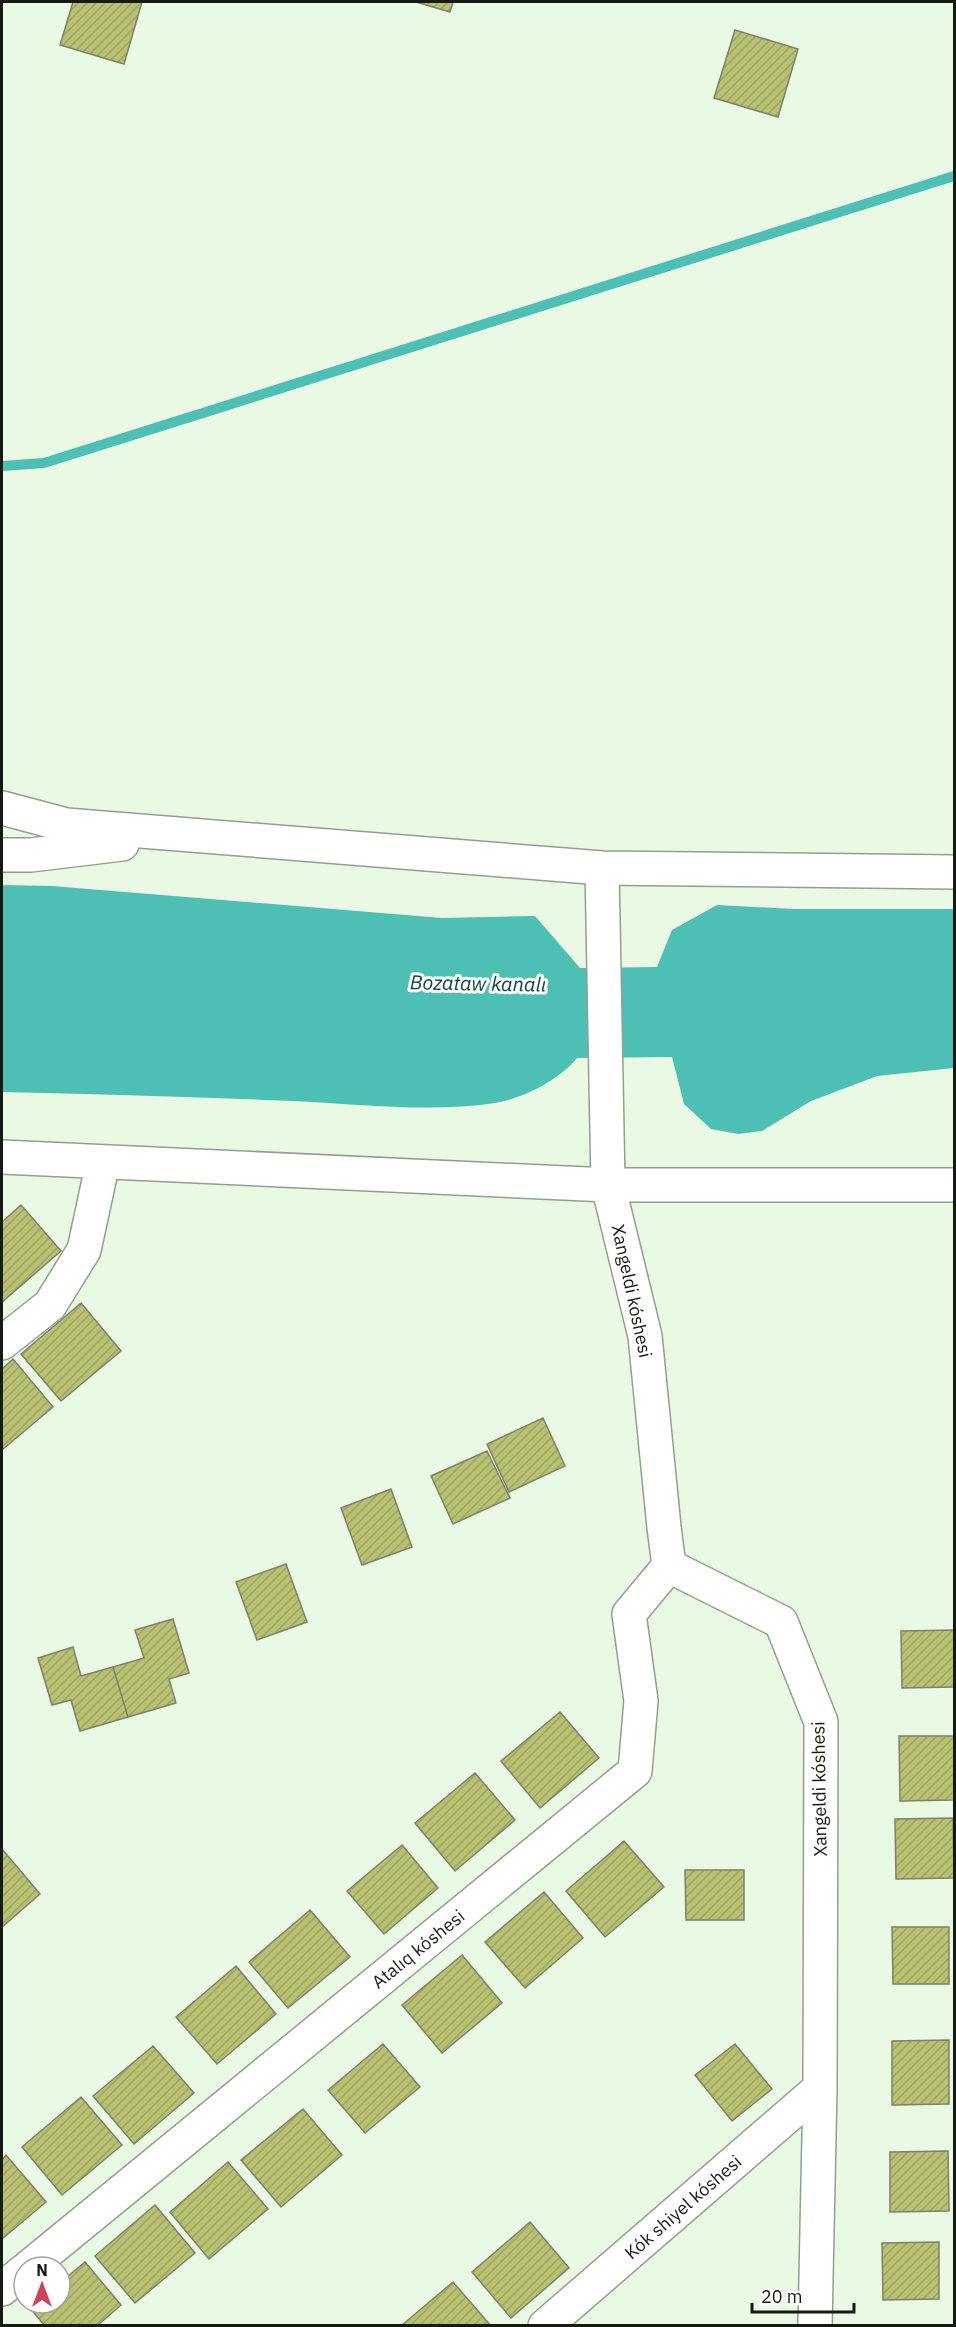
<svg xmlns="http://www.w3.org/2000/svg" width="956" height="2327" viewBox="0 0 956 2327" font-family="'IBM Plex Sans',sans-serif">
<defs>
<pattern id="building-hatch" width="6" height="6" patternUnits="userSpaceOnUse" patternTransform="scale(1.5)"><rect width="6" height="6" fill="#b8c071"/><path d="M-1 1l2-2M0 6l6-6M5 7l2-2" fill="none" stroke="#9da461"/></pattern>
</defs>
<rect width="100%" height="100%" fill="#e9f9e4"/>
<path fill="#4ebfb5" d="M2,885l50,1 390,32 93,-2 45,52 77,-1 15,-37 45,-25 77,4h160v159l-77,8 -66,25 -49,30 -24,3 -27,-5 -27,-25 -12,-47 -95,1c-18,22 -53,40 -82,45 -66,10 -136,1 -203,-2 -97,-4 -194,-7 -290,-9z"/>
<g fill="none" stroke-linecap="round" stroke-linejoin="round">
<path stroke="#4ebfb5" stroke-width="10" d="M2,466l42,-3 910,-287"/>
</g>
<path fill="url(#building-hatch)" stroke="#7e816b" stroke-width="1.5" d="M73,2h69l-18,62 -64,-19z
M416,2h37l-3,10z
M735,30l63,19 -20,68 -64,-19z
M21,1205l40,46 -59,51v-80z
M81,1303l40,48 -60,50 -40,-47z
M13,1359l40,48 -51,43v-81z
M543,1418l22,48 -56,26 -22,-48z
M487,1451l23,47 -57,26 -22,-48z
M391,1489l21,58 -50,18 -21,-57z
M286,1564l21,58 -50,18 -21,-58z
M173,1619l16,54 -20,6 7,24 -48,14 -15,-50 31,-9 -9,-28z
M954,1630v57l-52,1 -1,-57z
M73,1647l8,29 32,-9 15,50 -48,14 -9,-31 -19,5 -14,-47z
M560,1712l39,46 -59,50 -39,-47z
M899,1736h55v64l-54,1z
M475,1773l40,47 -60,51 -40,-48z
M953,1818l1,60 -58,1 -1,-60z
M624,1841l40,46 -59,50 -39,-46z
M402,1845l36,43 -54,46 -37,-43z
M2,1849l38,45 -38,33z
M685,1870h59v50h-58z
M544,1892l39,46 -58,50 -40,-46z
M310,1910l40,47 -62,51 -39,-46z
M892,1927h57v57h-56z
M462,1955l40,48 -60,50 -40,-48z
M236,1966l40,48 -59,50 -41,-47z
M949,2040v64l-57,1v-64z
M383,2044l37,43 -55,46 -37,-43z
M735,2044l37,45 -40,32 -37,-46z
M153,2046l41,47 -60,51 -41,-48z
M81,2097l41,48 -60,50 -40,-48z
M303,2109l39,46 -61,52 -40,-47z
M948,2151l1,60 -59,1v-60z
M6,2155l40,47 -44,37v-79z
M228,2162l40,47 -59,50 -39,-47z
M155,2205l40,48 -60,50 -40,-47z
M530,2222l39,46 -58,50 -39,-46z
M939,2242v57l-56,1 -1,-57z
M85,2262l36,43 -24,21h-52l-15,-18 6,-5h24v-20z
M453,2282l38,44h-90z"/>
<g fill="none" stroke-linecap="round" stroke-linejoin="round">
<g stroke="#91a08d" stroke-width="36">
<path id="minor" d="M2,808l64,17 536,43 352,4
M2,855h29l91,-11
M602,868l6,317 37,151 19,191 5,39 112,56 40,100 -1,366 -5,238
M2,1157l606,28h346
M2,1343l48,-38 34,-55 19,-88
M29,2267l606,-496 6,-70 -12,-87 40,-48
M2,2289l22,-18
M545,2326l275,-238"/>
</g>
<use href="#minor" stroke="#fff" stroke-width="33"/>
</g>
<g text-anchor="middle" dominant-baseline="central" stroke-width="6" stroke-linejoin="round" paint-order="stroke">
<g font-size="18" fill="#151b13" stroke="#fff">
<text transform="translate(632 1291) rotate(78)">Xangeldi kóshesi</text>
<text transform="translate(819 1789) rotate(-91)">Xangeldi kóshesi</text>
<text transform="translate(418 1949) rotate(-39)">Atalıq kóshesi</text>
<text transform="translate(683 2207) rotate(-41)">Kók shiyel kóshesi</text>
</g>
<g font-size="20" font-style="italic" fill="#114440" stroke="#fff">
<text transform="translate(478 983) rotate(1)">Bozataw kanalı</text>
</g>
</g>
<rect width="956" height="2327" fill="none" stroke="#151b13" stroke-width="6"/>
<g transform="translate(42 2285)"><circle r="28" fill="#ffffff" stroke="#a1a4a1" stroke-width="1.5"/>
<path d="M0-4.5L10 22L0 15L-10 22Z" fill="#d24156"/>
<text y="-9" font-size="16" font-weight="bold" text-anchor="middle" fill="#151b13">N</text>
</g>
<path d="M752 2303v9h102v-9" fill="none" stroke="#151b13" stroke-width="3"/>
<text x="761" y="2303" font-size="18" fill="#151b13" stroke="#ffffff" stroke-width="4.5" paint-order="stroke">20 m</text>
</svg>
